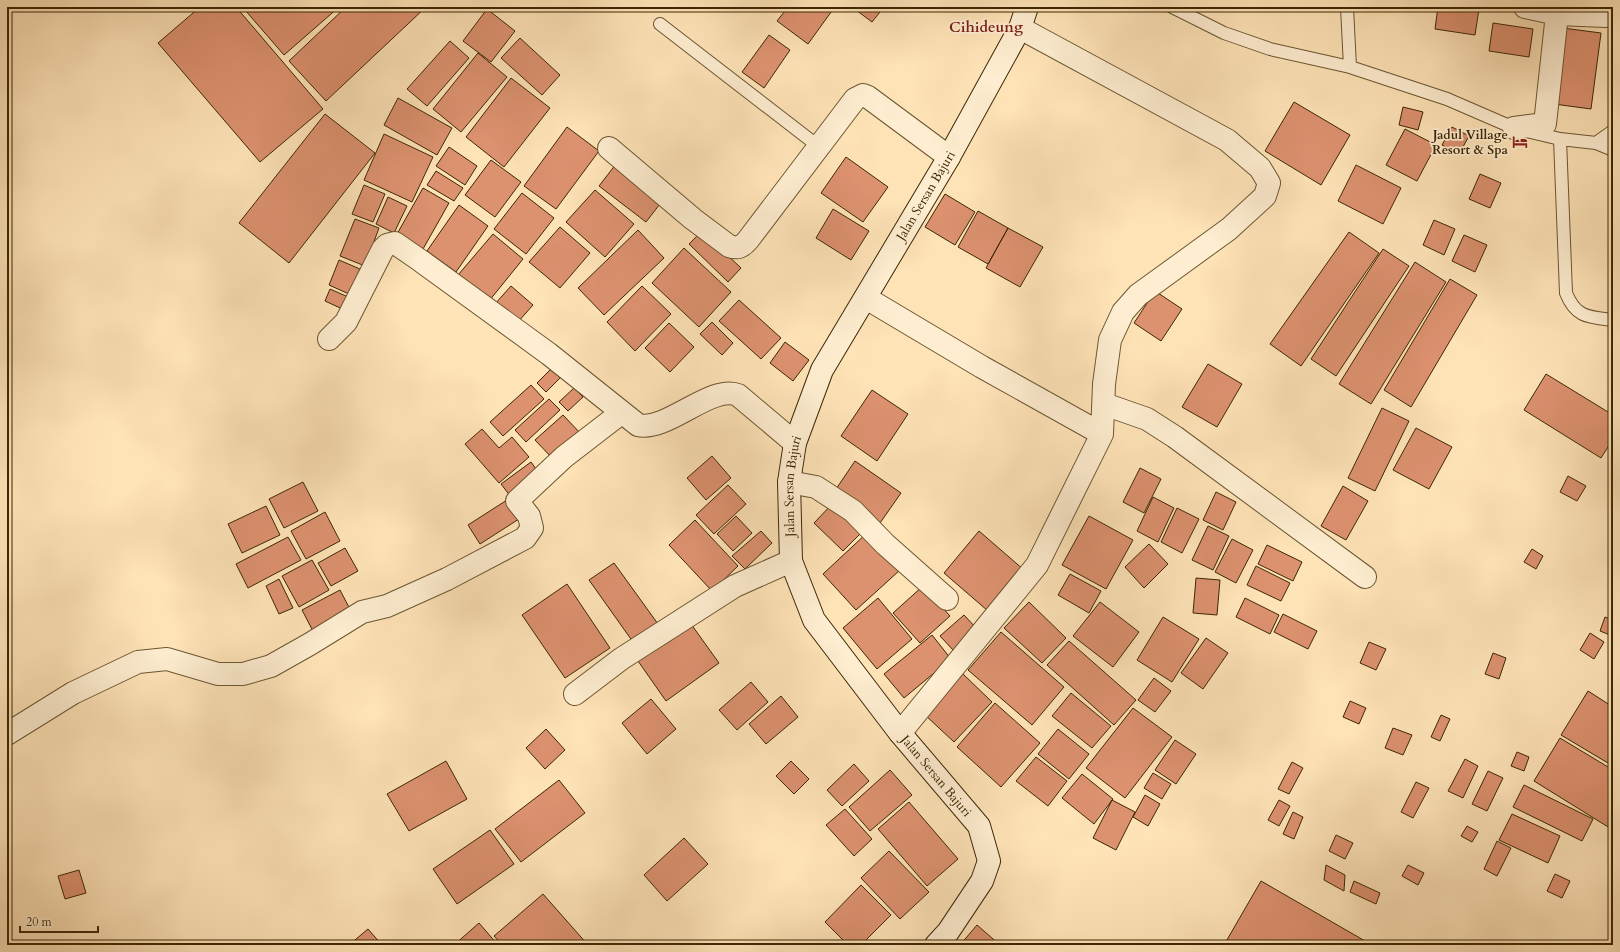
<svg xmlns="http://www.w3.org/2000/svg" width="1620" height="952" viewBox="0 0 1620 952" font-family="Cardo,serif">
<rect width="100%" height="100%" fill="#fee3b7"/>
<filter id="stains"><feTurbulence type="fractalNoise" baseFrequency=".005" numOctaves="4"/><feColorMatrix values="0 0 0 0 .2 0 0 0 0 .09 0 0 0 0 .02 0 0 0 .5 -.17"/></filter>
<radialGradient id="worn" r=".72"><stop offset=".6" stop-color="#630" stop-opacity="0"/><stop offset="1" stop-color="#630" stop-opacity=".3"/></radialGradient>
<path fill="#dc916f" stroke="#3c2704" d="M200,7h36l87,102 -63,53 -102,-119z
M248,7h91l-55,48 -39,-45z
M346,7h80l-100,94 -37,-40z
M788,7h44l2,1 -26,36 -31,-23z
M852,7h32l-12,15z
M1438,7h30l11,2 -4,26 -40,-6z
M487,9l28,22 -24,31 -28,-21z
M1493,23l40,6 -4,28 -40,-6z
M1563,28l38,5 -10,76 -37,-5z
M769,35l21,15 -26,38 -22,-16z
M520,38l40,37 -18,20 -41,-37z
M450,41l19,17 -42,48 -20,-17z
M478,53l29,24 -46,55 -28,-23z
M511,78l39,30 -46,59 -38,-30z
M398,98l54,30 -15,27 -53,-30z
M1294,102l56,33 -29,50 -56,-34z
M1403,107l20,5 -5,18 -19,-5z
M325,114l50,39 -86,110 -50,-40z
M567,127l32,24 -43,58 -32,-23z
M1452,127l17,9 -10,18 -17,-9z
M1405,129l31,16 -19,36 -31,-16z
M384,134l49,23 -21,45 -48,-22z
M449,147l28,19 -12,19 -29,-19z
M846,157l42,30 -25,35 -42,-29z
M491,160l30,22 -26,35 -30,-22z
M616,164l47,36 -17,22 -47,-36z
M1356,165l45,23 -18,36 -45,-23z
M436,171l27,17 -9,13 -27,-16z
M1480,174l21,9 -11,25 -21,-9z
M364,185l21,9 -12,28 -21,-8z
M423,188l26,15 -26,46 -26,-15z
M595,190l39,34 -29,33 -39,-35z
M522,193l32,25 -28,36 -32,-25z
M945,194l30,18 -20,33 -30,-18z
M388,197l19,9 -13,27 -18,-9z
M459,205l29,21 -32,46 -29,-21z
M833,209l36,22 -18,29 -35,-22z
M978,211l30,17 -20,36 -30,-17z
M355,219l24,9 -14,38 -25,-10z
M1434,220l21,9 -11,26 -21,-10z
M560,227l30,26 -30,35 -31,-26z
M1008,228l35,19 -23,40 -34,-19z
M638,230l26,28 -60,57 -26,-27z
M702,231l39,37 -13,14 -39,-38z
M1349,232l30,21 -78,113 -31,-22z
M493,234l30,25 -34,42 -31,-26z
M1464,235l23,10 -12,27 -23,-11z
M684,248l47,44 -32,35 -47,-44z
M1383,249l26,17 -73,110 -25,-17z
M339,260l21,9 -11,25 -20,-9z
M1415,262l31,20 -75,122 -32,-20z
M1450,279l27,16 -66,112 -27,-17z
M511,286l22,19 -16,18 -22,-19z
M642,286l29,28 -36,37 -28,-29z
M330,289l25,11 -6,12 -24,-11z
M1155,291l27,18 -21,32 -27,-18z
M739,300l42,38 -20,21 -42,-38z
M712,322l21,21 -11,12 -22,-21z
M669,323l25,24 -24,25 -25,-24z
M785,342l24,18 -16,21 -23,-18z
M1208,364l34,20 -25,43 -35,-20z
M552,368l9,9 -15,15 -9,-9z
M1546,374l67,41v24l-12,19 -77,-48z
M531,385l13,14 -41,37 -13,-14z
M574,388l9,9 -15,14 -9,-9z
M872,390l36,24 -31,47 -36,-25z
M549,399l11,11 -34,32 -11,-12z
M1382,408l27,13 -34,70 -27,-13z
M563,415l19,20 -28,25 -19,-20z
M1416,428l36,19 -23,42 -36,-19z
M482,429l17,19 13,-11 17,20 -30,26 -34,-39z
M712,456l19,22 -25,22 -19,-22z
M855,461l46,32 -21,30 -46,-31z
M531,462l10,14 -30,21 -10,-13z
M1140,468l21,11 -17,34 -21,-11z
M1568,476l18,10 -9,15 -17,-9z
M303,482l15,29 -34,17 -15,-29z
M728,485l18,19 -32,30 -18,-19z
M1343,486l25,15 -22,39 -25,-14z
M1216,492l20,10 -13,28 -20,-10z
M1153,497l21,11 -16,34 -21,-11z
M507,500l12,19 -39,25 -12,-19z
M834,502l30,28 -21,21 -29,-28z
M266,506l14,29 -38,18 -14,-29z
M1177,508l22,11 -17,34 -21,-11z
M325,512l15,29 -34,18 -15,-28z
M736,516l16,17 -19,18 -16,-17z
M1089,516l44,24 -27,49 -44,-24z
M695,520l43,46 -26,25 -43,-46z
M1208,526l21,10 -16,34 -21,-10z
M761,531l11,12 -27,26 -13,-13z
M979,531l45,39 -36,41 -44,-38z
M867,533l33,37 -44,40 -33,-36z
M288,537l13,23 -53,28 -12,-24z
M1232,539l21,11 -17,33 -21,-11z
M1149,544l19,20 -24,24 -19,-21z
M1267,545l35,17 -9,19 -35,-17z
M345,548l13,23 -27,15 -13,-23z
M1532,549l11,7 -7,13 -12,-7z
M312,560l17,30 -30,17 -17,-31z
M614,563l44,61 -25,18 -44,-62z
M1256,566l34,17 -9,18 -34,-16z
M1070,574l31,17 -12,22 -31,-18z
M1196,578l24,2 -3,35 -24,-2z
M279,579l14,29 -14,6 -13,-28z
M567,584l43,64 -45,30 -43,-63z
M923,586l27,30 -30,27 -27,-30z
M340,590l12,23 -38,20 -12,-23z
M878,598l34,41 -35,30 -34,-41z
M1245,598l34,17 -9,19 -34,-17z
M1029,602l37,36 -24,25 -38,-35z
M1100,602l39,30 -26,35 -40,-31z
M1283,614l34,17 -9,18 -34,-17z
M964,615l13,14 -23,22 -14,-15z
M1163,617l36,22 -27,43 -35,-22z
M1605,617l8,3v9l-3,6 -10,-4z
M691,624l28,39 -53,38 -28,-40z
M1001,632l63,55 -32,38 -64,-55z
M1590,633l14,9 -10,17 -14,-9z
M932,635l19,24 -47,39 -20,-24z
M1206,638l22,15 -25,36 -22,-16z
M1069,641l67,59 -22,25 -67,-60z
M1369,642l17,7 -10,21 -16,-7z
M1493,653l13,5 -7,21 -14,-5z
M962,673l30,29 -38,40 -30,-28z
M1154,678l17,13 -16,21 -17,-12z
M751,682l17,20 -31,28 -18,-20z
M1588,691l25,16v59l-52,-31z
M1071,693l40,33 -19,22 -40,-32z
M781,696l17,21 -32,27 -17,-20z
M651,699l25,30 -29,25 -25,-31z
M1350,701l16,7 -7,16 -16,-7z
M995,703l45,40 -39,44 -44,-40z
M1133,708l39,29 -47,61 -39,-30z
M1441,715l9,4 -10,22 -9,-4z
M1393,728l19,7 -9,20 -18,-7z
M546,729l19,21 -20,19 -19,-21z
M1058,729l31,25 -20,25 -31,-25z
M1560,738l53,32v60l-79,-49z
M1175,740l21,14 -20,30 -21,-14z
M1517,752l12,5 -5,14 -13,-5z
M1036,757l31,24 -19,25 -32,-25z
M1465,759l13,7 -15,32 -15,-7z
M446,761l21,38 -58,32 -22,-37z
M791,761l18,18 -15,15 -18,-18z
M1292,762l11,6 -14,26 -11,-5z
M854,764l15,17 -27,25 -15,-16z
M890,770l22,25 -42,36 -21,-24z
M1488,771l15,7 -16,33 -15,-7z
M1153,773l18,11 -9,15 -18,-11z
M1082,774l31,25 -19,25 -32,-26z
M559,780l26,33 -64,49 -26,-33z
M1416,782l13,6 -16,30 -12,-6z
M1524,785l69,34 -11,22 -69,-34z
M1145,795l15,9 -12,22 -15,-9z
M1112,800l23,12 -19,38 -23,-12z
M1279,800l11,6 -11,20 -11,-6z
M909,802l49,57 -31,27 -49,-57z
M845,809l27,30 -18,17 -28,-31z
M1293,812l10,5 -9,22 -11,-5z
M1512,814l48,22 -12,27 -49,-23z
M1467,826l11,6 -6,10 -11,-6z
M490,830l24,34 -57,40 -24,-35z
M1336,835l17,8 -8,16 -16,-8z
M684,838l24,26 -41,37 -23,-26z
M1497,841l14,7 -14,28 -13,-7z
M889,851l40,41 -29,27 -39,-41z
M1326,865l19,10 -1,16 -20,-11z
M1408,865l16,8 -6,12 -16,-9z
M79,870l7,23 -21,6 -7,-23z
M1555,874l15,7 -8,17 -15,-7z
M1261,881l111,64h-148z
M1354,881l26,12 -4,11 -26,-12z
M861,885l30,30 -30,30h-13l-23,-23z
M543,894l45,51h-86l-8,-9z
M479,923l19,22h-44z
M977,925l23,20h-40z
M368,929l14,16h-33z"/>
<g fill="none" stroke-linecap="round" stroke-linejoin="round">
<g stroke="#6c5631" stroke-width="14">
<path id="service" d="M1172,7l52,26 46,16 80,18 97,32 67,29 46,11 36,4 17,7
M1347,7l3,60
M660,24l158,122
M1560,139l6,154c10,25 23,24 47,27
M1596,143l17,-12"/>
</g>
<g stroke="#6c5631" stroke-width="24">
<path id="minor" d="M1525,7l32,7 49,2 1,-9
M1514,128l31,-4 12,-110
M609,148l84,71 36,27c9,3 13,1 19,-6l107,-141 8,-4 5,2 81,60
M866,298l116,69 120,67
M329,339l17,-17 37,-73 4,-4 8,-2 26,18 128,93 89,71c29,7 73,-41 100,-30l57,48
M1104,404l43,15 28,18 190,140
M789,482l27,5 37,24 32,33 62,55
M575,694l46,-35 114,-73 56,-25
M900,733l137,-168 65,-131 2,-50 6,-44 13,-28 15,-17 91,-66 36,-33 4,-13 -9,-15 -33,-28 -207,-112
M7,734l66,-41 65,-31 29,-3 51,15h25l28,-8 39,-22 52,-32 25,-6 60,-27 78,-41 7,-10 -3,-12 -12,-15 47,-44 57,-44"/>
</g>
<g stroke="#3c2704" stroke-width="24">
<g id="secondary">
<path id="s1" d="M936,945l12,-13 34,-51 7,-20 -10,-35 -79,-93 -86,-113 -23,-59 -2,-79 6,-39 27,-73 127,-213 71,-129 7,-21"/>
</g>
</g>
<use href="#service" stroke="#feedd0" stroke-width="12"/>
<use href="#minor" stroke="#feedd0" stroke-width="22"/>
<use href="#secondary" stroke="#feedd0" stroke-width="22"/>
</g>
<defs>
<g id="hotel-bare" transform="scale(1.2)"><path d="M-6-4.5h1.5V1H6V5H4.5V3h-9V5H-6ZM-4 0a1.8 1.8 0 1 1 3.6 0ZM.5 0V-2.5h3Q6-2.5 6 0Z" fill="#8f2418" stroke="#feedd0" stroke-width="2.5" paint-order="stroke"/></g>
</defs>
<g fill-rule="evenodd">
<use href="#hotel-bare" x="1520" y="142"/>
</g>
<g text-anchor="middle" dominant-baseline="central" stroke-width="3.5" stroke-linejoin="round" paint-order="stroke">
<g font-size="13" font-weight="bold" fill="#3c2704" stroke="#feedd0" text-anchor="end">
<text x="1508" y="135">Jadul Village<tspan x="1508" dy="15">Resort &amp; Spa</tspan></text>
</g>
<g font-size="13" fill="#3c2704" stroke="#feedd0">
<text stroke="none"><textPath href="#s1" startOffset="863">Jalan Sersan Bajuri</textPath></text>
<text stroke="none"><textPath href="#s1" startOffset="539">Jalan Sersan Bajuri</textPath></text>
<text transform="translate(936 776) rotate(50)">Jalan Sersan Bajuri</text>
</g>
<g font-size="15" font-weight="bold" fill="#7a1f14" stroke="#feedd0">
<text x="986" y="27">Cihideung</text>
</g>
</g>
<rect width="1620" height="952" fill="none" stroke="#fee3b7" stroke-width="24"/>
<rect x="8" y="8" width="1604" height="936" fill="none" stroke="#3c2704" stroke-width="2"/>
<rect x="12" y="12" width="1596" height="928" fill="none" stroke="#3c2704"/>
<path d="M20 926v6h78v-6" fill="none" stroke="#3c2704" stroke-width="2"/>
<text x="26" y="926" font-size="12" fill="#3c2704" stroke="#feedd0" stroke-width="3" paint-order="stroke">20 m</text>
<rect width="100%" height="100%" filter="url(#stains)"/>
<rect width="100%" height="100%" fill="url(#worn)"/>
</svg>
